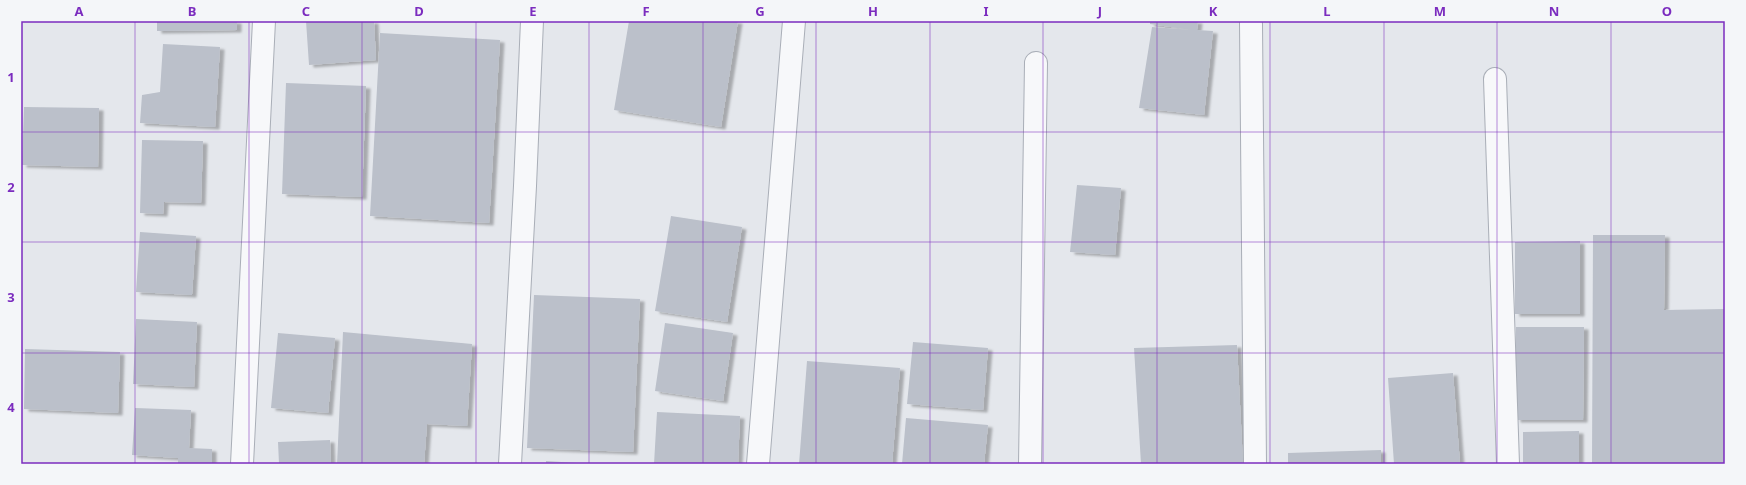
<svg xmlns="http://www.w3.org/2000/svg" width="1746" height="485" viewBox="0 0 1746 485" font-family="'Noto Sans',sans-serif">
<defs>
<filter id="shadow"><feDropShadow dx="4.5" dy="2.5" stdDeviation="1" flood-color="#0004"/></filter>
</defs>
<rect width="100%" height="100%" fill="#e4e7ec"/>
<path fill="#bbc0ca" filter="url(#shadow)" d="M157,21h80v9l-80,1z
M306,21h68l2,39 -67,5z
M629,21h109l-17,106 -107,-17z
M1150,21h48l-1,9 16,1 -9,84 -65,-7 13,-81 40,3 -42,-6z
M380,33l120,7 -11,183 -119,-7z
M163,44l57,3 -5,80 -75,-4 2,-28 18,-3z
M286,83l80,3 -4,111 -80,-3z
M24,107l75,1 -1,59 -76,-2z
M142,140l61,1 -2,62 -37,-1 -1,12 -23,-1z
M1077,185l44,3 -6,67 -45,-3z
M671,216l71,11 -15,95 -72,-11z
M140,232l56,4 -4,59 -56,-3z
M1593,235h72l-1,75 61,-1v155h-133z
M1580,241v73h-65v-72z
M534,295l106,4 -7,153 -106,-4z
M136,319l61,3 -3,65 -61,-3z
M665,323l68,10 -10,68 -68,-10z
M1516,327h68l-1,93h-67z
M343,332l129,12 -5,82 -40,-2 -3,40h-87z
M278,333l57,5 -7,75 -57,-5z
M913,342l75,6 -5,62 -76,-6z
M1237,345l6,119h-102l-7,-116z
M25,349l95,3 -2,61 -94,-4z
M807,361l93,7 -8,96h-93z
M1453,373l7,91h-66l-6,-86z
M135,408l56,2 -2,38 23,1v15h-34v-6l-46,-3z
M657,412l83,4 -2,48h-84z
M906,418l82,7 -4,39h-82z
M1579,431v33h-56v-32z
M330,440l1,24h-52l-1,-22z
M1381,450v14h-93v-11z
M546,461l31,2v1h-31z"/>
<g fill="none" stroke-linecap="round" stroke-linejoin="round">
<g stroke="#a9aeb7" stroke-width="24">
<path id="minor" d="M1251,24l4,440
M1495,79l13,385
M242,464l22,-443
M510,464l15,-278 7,-165
M758,464l36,-443
M1030,464l6,-401"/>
</g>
<use href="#minor" stroke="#f7f8fa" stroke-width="22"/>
</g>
<path fill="none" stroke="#7b2cbf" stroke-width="1" stroke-opacity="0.55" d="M135,21v443M249,21v443M362,21v443M476,21v443M589,21v443M703,21v443M816,21v443M930,21v443M1043,21v443M1157,21v443M1270,21v443M1384,21v443M1497,21v443M1611,21v443M21,132h1704M21,242h1704M21,353h1704"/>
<rect width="1746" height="485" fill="none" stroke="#f4f6f9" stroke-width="44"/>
<rect x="22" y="22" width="1702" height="441" fill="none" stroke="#7b2cbf" stroke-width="1.5"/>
<g font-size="13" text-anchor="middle" font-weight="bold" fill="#7b2cbf">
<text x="79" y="16">A</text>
<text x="192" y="16">B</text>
<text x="306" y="16">C</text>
<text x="419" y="16">D</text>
<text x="533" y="16">E</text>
<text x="646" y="16">F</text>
<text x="760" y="16">G</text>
<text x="873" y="16">H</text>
<text x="986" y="16">I</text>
<text x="1100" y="16">J</text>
<text x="1213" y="16">K</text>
<text x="1327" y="16">L</text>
<text x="1440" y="16">M</text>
<text x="1554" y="16">N</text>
<text x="1667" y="16">O</text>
<text x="11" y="82">1</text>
<text x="11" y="192">2</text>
<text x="11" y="302">3</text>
<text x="11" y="412">4</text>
</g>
</svg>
